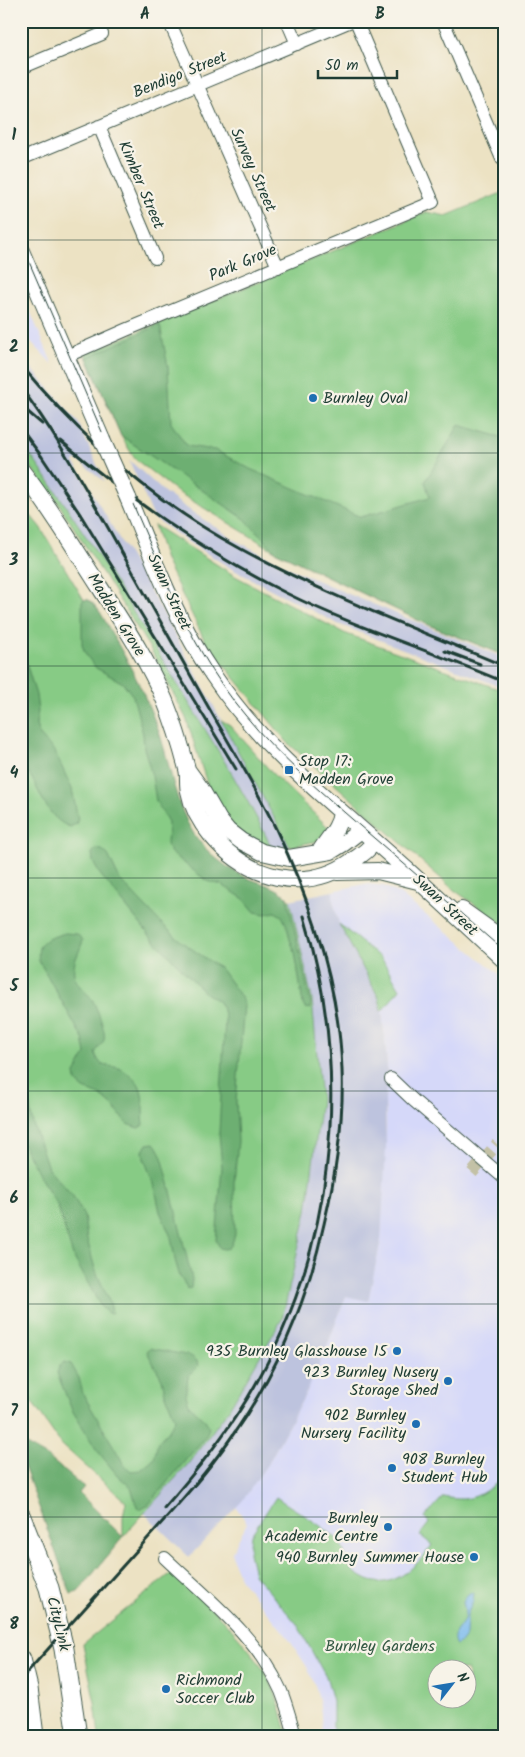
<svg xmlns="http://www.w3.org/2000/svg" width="525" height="1757" viewBox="0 0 525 1757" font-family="Kalam,sans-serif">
<rect width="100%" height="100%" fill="#f7f3e8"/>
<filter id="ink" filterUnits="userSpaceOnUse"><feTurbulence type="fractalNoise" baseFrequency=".02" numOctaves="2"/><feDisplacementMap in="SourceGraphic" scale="10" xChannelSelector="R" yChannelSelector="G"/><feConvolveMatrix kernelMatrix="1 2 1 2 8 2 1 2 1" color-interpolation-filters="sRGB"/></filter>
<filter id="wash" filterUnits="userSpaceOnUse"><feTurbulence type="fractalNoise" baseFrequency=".0096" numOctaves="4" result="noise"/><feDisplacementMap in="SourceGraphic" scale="20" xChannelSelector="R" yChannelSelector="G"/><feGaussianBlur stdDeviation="1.12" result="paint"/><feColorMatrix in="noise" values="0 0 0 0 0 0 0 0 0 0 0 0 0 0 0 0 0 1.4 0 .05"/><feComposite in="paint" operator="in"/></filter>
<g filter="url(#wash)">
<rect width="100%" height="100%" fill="#ece2c3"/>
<path fill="#d5d8f9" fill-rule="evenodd" d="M21,290l32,75 -32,-34z
M365,884l18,2 18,9 103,83v758h-182l-1,-23 -2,-14 -5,-16 -7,-16 -21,-32 -45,-55 -8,-19 -1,-9 15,-29 -11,-16 7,-8 27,-39 37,-69 20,-45 19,-50 22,4 13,-61 5,-112 -1,-27 2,-34 -5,-55 -3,-13 -40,-74 -6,-23v-10zM438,1670h30v30h-30z"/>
<path fill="#bdc3de" d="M21,356l57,66 26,59 -26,-21 -4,2 92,156 124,229 -17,3 -23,-45 -64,-107 -135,-215 -30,-41z
M129,460l35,32 31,22 42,27 50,26 59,26 158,65v30l-166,-64 -106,-55 -44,-27 -34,-24z
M333,891v10l6,23 40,74 3,13 5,55 -2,34 1,47 -5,92 -13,62 -22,-5 -19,50 -20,45 -37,69 -27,40 -54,57 -45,-44 44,-49 41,-55 53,-90 25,-108 14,-111 -9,-101 -22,-99z"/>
<path fill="#87cb85" stroke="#53845c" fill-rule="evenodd" d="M504,192v463l-78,-31 -151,-73 -99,-60 -41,-32 -14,-23 -36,-82 342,-142 19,4z
M21,442c51,69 96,143 141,217 38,63 79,125 111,191l-37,-18 -26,-39 -24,-75 -35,-68 -94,-149 -36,-47z
M21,504l19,23 75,124 27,52 41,122 25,33 36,28 46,14 22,99 9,101 -14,111 -25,108 -53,90 -41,55 -65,73v-21l3,-14 -65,-58 -40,-58z
M154,525l81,51 109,57 160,58v234l-50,-35 -166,-147 -82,-100 -41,-83z
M221,720l9,5 44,50 55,53 -12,13 -27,6z
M339,924l43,35 18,30 -18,22 -3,-13z
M504,1478v258h-171v-35l-6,-22 -30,-55 -43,-50 -5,-21 2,-18 25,-38c20,14 43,26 61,42 6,5 9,23 15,31 3,3 7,5 10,7 27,17 55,-10 70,-32l-12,-10 9,-12 -4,-6 18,-20c30,6 37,-2 61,-19zM438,1670h30v30h-30z
M174,1571c33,34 72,67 96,110 8,17 13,37 18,55h-189l-4,-33 -12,-59z"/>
<path fill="#6daf72" stroke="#467653" d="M160,325l8,42 3,56 16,23 28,4 35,19 111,48 69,-20 -5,-15 34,-57 45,13v217l-78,-31 -151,-73 -30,-32 -124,-83 -34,-79z
M87,599c11,6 18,22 24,33 20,34 37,68 50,106 10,32 15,68 33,96 13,20 35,36 56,45 13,5 28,8 37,18l24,106 -1,6 -5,-1 -2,-3 -8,-53 -5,-12 -3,-14 -5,-10 -7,-4 -10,2 -10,-2 -11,-13 -22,-14 -15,-4 -36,-28 -4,-8 1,-23 -12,-21 -4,-25 -8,-28 -1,-14 -10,-38 -10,-13 -27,-15 -10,-13 -4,-10v-44z
M21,646l15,49 2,16 -2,14 3,9 16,18 17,37 6,30 -2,5 -6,3c-22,-8 -28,-31 -39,-50 -4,-6 -7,-10 -10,-17z
M96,849l6,1 6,5 12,25 42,44 20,18 39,27 20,28 3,8 -8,96 2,40 -4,42 1,51 -3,10 -3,4 -5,1 -4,-1 -4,-8 6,-73 -3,-34 6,-114 -3,-12 -4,-6 -13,-8 -55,-57 -51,-63 -6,-11 -1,-9z
M65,933l12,1 6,6c-3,12 -11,22 -9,34 2,11 11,17 18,25 4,7 15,34 12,41 -2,5 -7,9 -9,13 6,14 7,12 20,14 8,2 18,9 23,16 7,10 4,30 6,42l-6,3 -11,-4 -14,-18 -13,-11 -16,-6 -8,-7 -1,-9 11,-19 -3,-15 -44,-78c-4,-22 9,-22 26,-28z
M21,1062l12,62 15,44 25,28 11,20 3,23 8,30 15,34 2,9 -1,2 -3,-1 -7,-6 -28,-51 -16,-51 -19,-31 -17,-33z
M154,1143c9,10 11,27 15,40 8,32 15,64 23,96l-1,9 -3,1 -8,-12 -5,-17 -4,-23 -11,-25 -6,-28 -10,-25 -1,-8 4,-7z
M149,1348l42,8 6,5 1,5 -10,11 -2,18 3,10 17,16 3,7 -3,8 -57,68 -9,5 -3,-2 -6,-20 -13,-11 -22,-27 -24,-39 -15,-37 3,-8 5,-3 6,2 8,14 4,16 42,72 6,5 10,-1 13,-11 4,-17 11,-12 6,-11 -10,-26 -3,-14 -15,-27z
M21,1442l28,16 35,29 -5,6 44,44 -45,55 -7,2 -50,-136z"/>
<path fill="#79baee" stroke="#4c7c91" d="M469,1593h5l-1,8 -6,14 -1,20 -5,7 -5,3c-7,-11 5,-16 8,-26 2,-6 0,-12 -1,-17z"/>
</g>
<g filter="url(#ink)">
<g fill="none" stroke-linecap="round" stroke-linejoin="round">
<path stroke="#c3c1a6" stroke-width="12" stroke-dasharray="12 6" stroke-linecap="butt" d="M472,1173l25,-29"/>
<g stroke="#3e5649" stroke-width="14">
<path id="minor" d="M169,21l109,246
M287,21l10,23
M443,21l59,138
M21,68l81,-34
M99,126l56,132
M21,159l330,-138
M67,356l59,-26 307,-128 -77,-181
M391,1079l22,21 91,78
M165,1558c43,41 91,77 116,133 6,15 10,30 14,45"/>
</g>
<g stroke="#3e5649" stroke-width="18">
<path id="major" d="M21,251l81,189
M21,470c30,38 54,79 80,119 23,36 47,72 64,112 9,22 16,45 22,68 2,7 0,15 2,22 3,16 12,32 22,44 36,43 93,60 141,26 8,-5 17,-11 22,-19
M128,498c25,60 48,123 85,177 53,79 125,132 194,195 33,30 65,60 97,90
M188,771l13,18 18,31 9,11 13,10 21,11 27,6 42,-7 13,-8 17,-13
M319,853c8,-14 20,-24 22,-40
M337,872l41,-1 40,10
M462,910l42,30"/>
</g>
<g stroke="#3e5649" stroke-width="21">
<path id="highway" d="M21,1517l28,71 15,61 13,87
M21,1659l7,29 6,48"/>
</g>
<use href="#minor" stroke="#fff" stroke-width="12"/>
<use href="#major" stroke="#fff" stroke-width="16"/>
<use href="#highway" stroke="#fff" stroke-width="19"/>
<path stroke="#1f3d34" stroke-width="1" d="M21,243l148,345c21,46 44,89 76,127 34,42 75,76 115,111 48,41 96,83 144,125"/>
<path stroke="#1f3d34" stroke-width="3" d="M21,365c61,74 135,138 220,184 84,46 175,80 263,117
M21,388c33,43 59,91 86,138 31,56 63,112 94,168 25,45 53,89 75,135 36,75 63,158 66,241 2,52 -6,104 -18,154 -17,78 -48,151 -94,215 -27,39 -59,73 -90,108 -40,44 -79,88 -119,132
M21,406l21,18
M21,429l21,28 38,57 156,255
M61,441c67,57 147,113 225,152 70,35 146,58 218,89
M445,651l35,13
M164,1508c30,-34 59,-70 83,-109 88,-145 106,-321 57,-483"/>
<g stroke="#3e5649" stroke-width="18" stroke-linecap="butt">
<path id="major-bridge" d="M102,440l26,58"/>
</g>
<use href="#major-bridge" stroke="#fff" stroke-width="16"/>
</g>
</g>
<path fill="none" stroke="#1f3d34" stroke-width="1" stroke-opacity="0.55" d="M262,21v1715M21,240h483M21,453h483M21,666h483M21,878h483M21,1091h483M21,1304h483M21,1517h483"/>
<g fill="#1f6fb2" stroke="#f7f3e8" stroke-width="2">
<circle cx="313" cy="398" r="5"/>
<rect x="284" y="765" width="10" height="10" rx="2.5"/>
<circle cx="397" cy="1351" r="5"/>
<circle cx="448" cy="1381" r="5"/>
<circle cx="416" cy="1424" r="5"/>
<circle cx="392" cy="1468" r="5"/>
<circle cx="388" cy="1527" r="5"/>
<circle cx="474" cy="1557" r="5"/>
<circle cx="166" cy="1689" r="5"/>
</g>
<g text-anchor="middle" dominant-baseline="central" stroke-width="4.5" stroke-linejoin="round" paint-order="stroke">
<g font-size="16" fill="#1f3d34" stroke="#f7f3e8">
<text transform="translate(180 75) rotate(-22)">Bendigo Street</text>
<text transform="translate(253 170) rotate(66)">Survey Street</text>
<text transform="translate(141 185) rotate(67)">Kimber Street</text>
<text transform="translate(243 263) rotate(-23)">Park Grove</text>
<text transform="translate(169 592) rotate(65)">Swan Street</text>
<text transform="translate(116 615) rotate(58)">Madden Grove</text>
<text transform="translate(445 905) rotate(43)">Swan Street</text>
<text transform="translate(58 1624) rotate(76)">CityLink</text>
</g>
<g font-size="16" fill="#1f3d34" stroke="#f7f3e8" text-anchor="end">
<text x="323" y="398" text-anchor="start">Burnley Oval</text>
<text x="299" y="761" text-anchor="start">Stop 17:<tspan x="299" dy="18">Madden Grove</tspan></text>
<text x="387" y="1351">935 Burnley Glasshouse 15</text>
<text x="438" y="1372">923 Burnley Nusery<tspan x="438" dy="18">Storage Shed</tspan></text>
<text x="406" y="1415">902 Burnley<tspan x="406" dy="18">Nursery Facility</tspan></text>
<text x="402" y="1459" text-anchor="start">908 Burnley<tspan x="402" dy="18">Student Hub</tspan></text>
<text x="378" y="1518">Burnley<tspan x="378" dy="18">Academic Centre</tspan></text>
<text x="464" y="1557">940 Burnley Summer House</text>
<text x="176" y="1680" text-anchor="start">Richmond<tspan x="176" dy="18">Soccer Club</tspan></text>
</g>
<g font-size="16" fill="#345944" stroke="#f7f3e8">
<text x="380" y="1646">Burnley Gardens</text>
</g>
</g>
<rect width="525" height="1757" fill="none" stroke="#f7f3e8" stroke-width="55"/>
<g transform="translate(452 1684) rotate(59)"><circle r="24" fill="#f7f3e8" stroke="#a1aaa0"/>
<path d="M0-4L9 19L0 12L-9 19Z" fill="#1f6fb2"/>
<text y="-8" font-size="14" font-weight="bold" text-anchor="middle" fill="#1f3d34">N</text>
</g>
<path d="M318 70v8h79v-8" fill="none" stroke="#1f3d34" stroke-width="2.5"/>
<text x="325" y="70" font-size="15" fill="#1f3d34" stroke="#f7f3e8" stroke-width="4" paint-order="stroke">50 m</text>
<rect x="28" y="28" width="470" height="1702" fill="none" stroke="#1f3d34" stroke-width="2"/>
<g font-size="16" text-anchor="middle" font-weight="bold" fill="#1f3d34">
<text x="145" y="19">A</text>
<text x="380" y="19">B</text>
<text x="14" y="140">1</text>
<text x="14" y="352">2</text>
<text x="14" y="565">3</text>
<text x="14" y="778">4</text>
<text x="14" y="991">5</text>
<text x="14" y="1203">6</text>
<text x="14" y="1416">7</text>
<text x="14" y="1629">8</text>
</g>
</svg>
